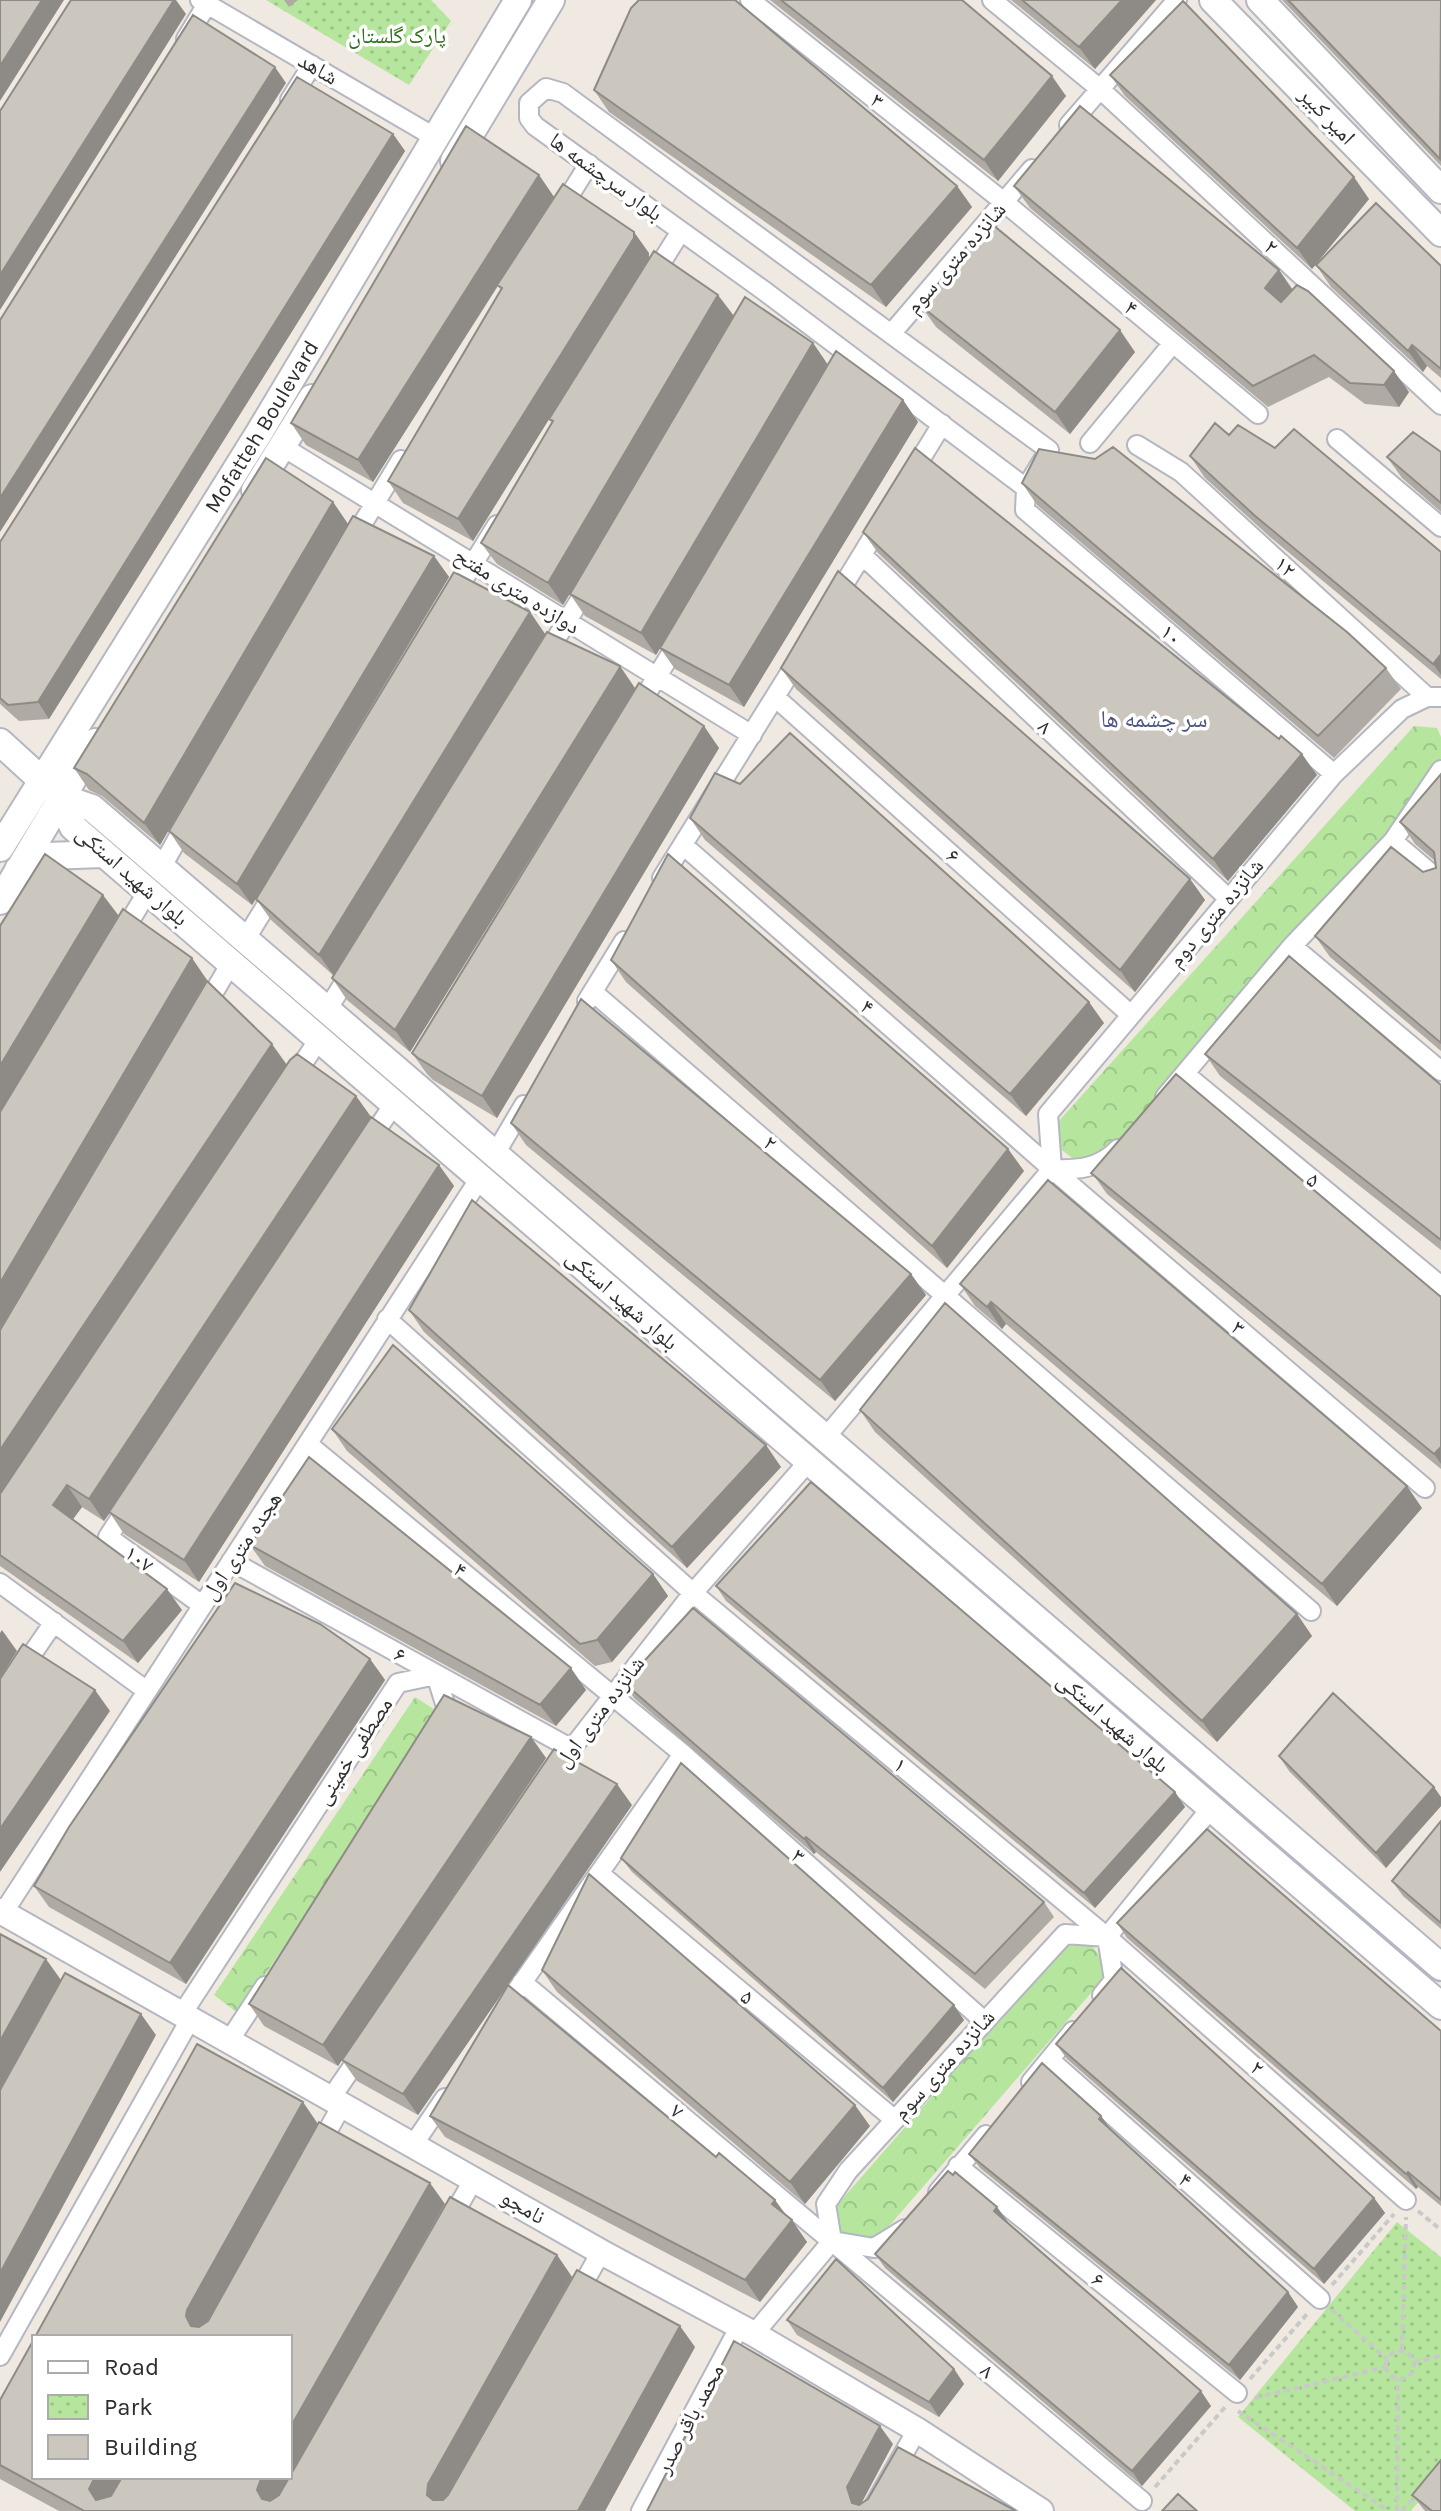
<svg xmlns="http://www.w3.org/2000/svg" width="1441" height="2511" viewBox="0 0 1441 2511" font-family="Karla,'Noto Naskh Arabic',sans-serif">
<defs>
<pattern id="forest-crowns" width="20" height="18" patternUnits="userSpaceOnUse" patternTransform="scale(2)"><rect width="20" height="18" fill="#b6e59e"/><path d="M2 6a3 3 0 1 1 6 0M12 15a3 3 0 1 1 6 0" fill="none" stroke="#9dc588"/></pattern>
<pattern id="park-dots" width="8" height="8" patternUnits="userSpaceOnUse" patternTransform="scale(2)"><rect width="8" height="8" fill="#b6e59e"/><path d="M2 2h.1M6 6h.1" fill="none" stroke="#9dc588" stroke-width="1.8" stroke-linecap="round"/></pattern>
</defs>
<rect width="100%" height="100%" fill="#efe9e1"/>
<path fill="url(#forest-crowns)" d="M1414,726l23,2 4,9v43l-290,332 -60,54 -15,-5 -18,-14v-25z
M415,1697l25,16 -201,301 -25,-19z
M1080,1941l10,2 14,19v16l-221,255 -19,6 -25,-5 -2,-29 229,-262z"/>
<path fill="url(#park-dots)" d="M266,0h165l20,21 -42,64z
M1397,2222l44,35v217l-30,37h-56l-117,-94z"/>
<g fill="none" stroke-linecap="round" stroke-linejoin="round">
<g stroke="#b4b7c1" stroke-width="22">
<path id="minor" d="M200,0l236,138
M750,0l254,202 254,212
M992,0l108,89 341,316
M186,39l21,-35
M546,88l17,5 486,357 -23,38 -263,-198 -228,-164 -6,-8v-15z
M290,100l22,-35
M1069,125l108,-125
M561,209l28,-45
M651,279l30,-48
M891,334l141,-165
M1337,439l104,88
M1090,443l83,-100
M1137,445l44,27 246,225
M283,447l469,288
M912,473l30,-49
M1026,488l-1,22 309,264
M352,541l49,-81
M862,555l366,343
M452,598l45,-73
M835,599l47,-77
M546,655l43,-70
M775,697l356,318
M637,709l43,-70
M1393,841l48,41
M683,845l369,324 373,319
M161,868l26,-46
M662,878l139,-223
M120,937l28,-46
M245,940l30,-49
M1292,946l149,125
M593,992l718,619
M587,1001l37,-60
M204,1009l27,-46
M327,1010l25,-40
M1185,1074l256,212
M292,1080l27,-41
M1165,1097l127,-151 101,-105 48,-71
M367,1144l27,-40
M495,1154l29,-49
M1052,1169c25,1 47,0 66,-20
M387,1319l306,274 414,344 299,263
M825,1438l227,-269 -4,-55 286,-340 68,-65 25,-12h14
M309,1445l374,309 300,266
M130,1503l-22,34 94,68
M231,1561l339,187
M0,1583l147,108
M0,1701l54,-79
M552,1774l141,-181 116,-132
M600,1874l295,246
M3,1913l477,-735
M522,1982l620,519
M517,1990l166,-236
M1102,1995l12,-15 -7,-43 104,-129
M182,2014l216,-331 38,-8 11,35 -5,8
M229,2041l36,-55
M1050,2060l270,239
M1031,2082l42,-51
M331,2098l33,-48
M413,2145l32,-47
M318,2148l24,-43
M958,2166l279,227
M938,2192l48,-57
M449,2222l25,-43
M832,2241l-6,-37 22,-33 217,-237 42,3
M833,2241l41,7 31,-19
M577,2295l24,-43
M754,2334l78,-93
M0,2356l191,-338
M641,2511l99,-185
M871,2511l46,-81"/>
</g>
<g stroke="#b4b7c1" stroke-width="28">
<path id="tertiary" d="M0,1911l601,341 153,82 163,96 124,81"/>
</g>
<g stroke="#b4b7c1" stroke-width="30">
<g id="secondary">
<path d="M1213,0l228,233"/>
<path d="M1260,0l181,190"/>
<path d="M454,161l97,-161"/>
<path d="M255,490l57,-92"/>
<path d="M0,742l60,55 32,11 1349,1159"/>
<path d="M60,797l13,30 1368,1179"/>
<path id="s1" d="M0,848l259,-415 259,-433"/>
<path d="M18,870l28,-14 58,-2"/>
<path d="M0,901l95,-159"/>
</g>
</g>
<path stroke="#c9c9c9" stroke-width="4" stroke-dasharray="6 4" stroke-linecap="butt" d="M1418,2211l23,19
M1332,2285l62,-71
M1332,2310l55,49
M1402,2350l4,-133
M1386 2365a14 14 0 1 1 28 0a14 14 0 1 1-28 0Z
M1414,2362l27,-6
M1250,2379l58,-66
M1255,2398l130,-31
M1238,2411l151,100
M1155,2487l71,-81
M1397,2511l1,-132
M1402,2511l14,-16"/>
<use href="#minor" stroke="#fff" stroke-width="18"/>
<use href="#tertiary" stroke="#fff" stroke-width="24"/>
<use href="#secondary" stroke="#fff" stroke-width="26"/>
</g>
<path fill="#afaba4" d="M284,0h14l-9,7z
M770,0h192l104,96 -68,85z
M1011,0h145l-61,69z
M1282,0h159v166z
M1110,75l259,124 -57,70 -187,-173z
M594,90l363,96 15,21 -86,100 -277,-195z
M393,134l12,17 -356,568 -30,2 -19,-17v-162z
M539,175l15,22 -44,70 139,-14v6l85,57 -171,289 -66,-41 -16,-21 71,-120 -3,-4 -76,122 -70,-38 -15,-22 113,-191 -3,-4 -125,196 -67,-37 -15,-22z
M1014,186l265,84 14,20 116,102 -10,15 -34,-3 -36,-27 -61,30 -238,-199z
M1316,265l125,1v112l-14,-12 -4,6 -92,-85z
M921,306l214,46 -65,82 -134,-107z
M813,343l15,22 -172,290 -71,-39 -15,-22z
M903,400l15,22 -174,285 -69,-38 -15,-21z
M1229,435l212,117v127l-171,-142 -65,-59 -15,-22z
M1441,452v60l-39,-34 -15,-21z
M1022,483l364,185 15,21 -67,69 -297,-253z
M333,502l15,22 -188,321 -58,-49 -13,-6 -15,-22z
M863,532l454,243 -89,106 -350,-328z
M434,556l15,21 -192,320 273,-285 15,22 90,54 -1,3 85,57 -222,370 -64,-38 -6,-6 -15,-21 213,-347 -215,346 -63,-52 -15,-22 2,-2 -63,-56 -15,-21 -4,6 -68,-52 -15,-22z
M781,668l409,211 15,21 -70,92 -339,-303z
M1441,774v277l-111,-94 -15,-21 108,-64 13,-4 -1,-7 -20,-17 -15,-22z
M740,784l364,239 -78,93 -321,-276 -15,-22z
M611,960l397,189 16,22 -77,97 -321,-286z
M1205,1054l236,31v165l-221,-174z
M287,1065l69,31 15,21 68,48 15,21 -255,396 -75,-48 -14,-21 -6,8 -22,-14 -9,12 109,91 -44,53 -138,-97v-236z
M511,1123l400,151 15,21 -91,106 -309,-256z
M1092,1173l349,124v172l-334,-275z
M960,1284l462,224 -85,98 -331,-282 -4,5 -27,-23z
M409,1310l372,157 -94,101 -263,-236z
M860,1410l437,204 15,22 -95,106 -342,-310z
M332,1429l321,145 15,22 -56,66 -17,4 -248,-215z
M250,1545l336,145 -30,36 -291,-160z
M716,1586l459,206 10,15 -90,101 -369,-307z
M370,1659l15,21 -199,304 -137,-77 -15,-21z
M624,1683l420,219 10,15 -69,72 -169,-137 -2,2 -180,-156z
M531,1737l15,21 -155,230 241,-183 -214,310 -61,-34 -15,-21 -4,6 -74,-40 -15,-22z
M1279,1756l162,41v9l-55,62 -97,-97z
M1441,1821v108l-38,-33 -11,-15z
M621,1858l343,162 -71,82 -261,-230z
M1117,1923l324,108v175l-23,-19 -2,2 -289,-251z
M542,1970l328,156 -65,78 -248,-212z
M1056,2044l318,154 11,15 -61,71 -257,-225z
M430,2116l286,41 59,43 32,42 -47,60 -315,-165z
M1101,2116l10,14 177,162 10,15 -58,73 -260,-212 -11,-14z
M997,2207l10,15 204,184 -69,80 -257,-218 -10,-14z
M557,2255l15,22 -124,219 247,-149 -90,164h-546l-59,-32v-79l34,77h256z
M787,2320l167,49 10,15 -25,33 -142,-82z
M1412,2495l29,16h-16z"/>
<path fill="#8e8b86" d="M42,0h22l-64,101v-35z
M174,0h2l10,14 -186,296v-35z
M1122,0h34l-61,69 -16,-22z
M275,67l11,16 -286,449v-34z
M1052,76l14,20 -68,85 -14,-21z
M393,134l12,17 -356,568 -11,-17z
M539,175l15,22 -181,285 -15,-22z
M1354,177l15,22 -57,70 -15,-21z
M957,186l15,21 -86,100 -15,-22z
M634,232l15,21v6l-176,282 -15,-22z
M1279,270l15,22 -14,17 -15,-21z
M718,295l16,21 -171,289 -15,-22z
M1120,330l15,22 -65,82 -15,-22z
M813,343l15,22 -172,290 -15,-22z
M1412,345l15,21 -4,6 -15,-21z
M1394,371l15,21 -10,15 -15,-22z
M903,400l15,22 -174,285 -15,-22z
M333,502l15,22 -188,321 -16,-22z
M434,556l15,21 -197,328 -15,-21z
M530,612l15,22 -211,342 -15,-21z
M1441,654v21l-8,-11z
M620,666l15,22 -1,3 -224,361 -15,-22z
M704,726l15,22 -222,370 -15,-22z
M1302,754l15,21 -89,106 -15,-22z
M1190,879l15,21 -70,92 -15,-22z
M103,895l16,21 -119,196v-46z
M192,958l15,22 -207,349v-46z
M1089,1002l15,21 -78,93 -16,-22z
M272,1044l15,21 -287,429v-44z
M356,1096l15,21 -267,404 -15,-22z
M1008,1149l16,22 -77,97 -15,-22z
M439,1165l15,21 -255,396 -15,-22z
M911,1274l15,21 -91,106 -15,-21z
M991,1302l15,22 -4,5 -15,-22z
M766,1445l15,22 -94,101 -15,-21z
M1441,1447v17l-7,-10z
M67,1485l15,22 -14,19 -15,-21z
M1407,1486l15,22 -85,98 -15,-22z
M653,1574l15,22 -56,66 -15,-22z
M167,1589l15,21 -44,53 -15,-22z
M1297,1614l15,22 -95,106 -15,-21z
M2,1630l15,21 -17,27v-45z
M370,1659l15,21 -199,304 -16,-21z
M571,1668l15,22 -30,36 -16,-21z
M95,1690l15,21 -110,161v-43z
M531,1737l15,21 -208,308 -15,-21z
M617,1784l15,21 -214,310 -15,-21z
M1434,1787l7,10v9l-55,62 -10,-15z
M1175,1792l10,15 -90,101 -11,-15z
M806,1837l10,15 -2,2 -10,-15z
M46,1959l15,21 -61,109v-48z
M954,2005l10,15 -71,82 -10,-14z
M141,2014l15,21 -156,287v-49z
M303,2102l15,22 -115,207 -12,-5 -5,-10 1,-6z
M855,2105l15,21 -65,78 -15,-22z
M1101,2116l11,15 -13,-12z
M1408,2172l10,15 -2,2 -10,-15z
M430,2183l15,21 -155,272v-48z
M1374,2198l11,15 -61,71 -10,-15z
M775,2200l15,22 -18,-18z
M997,2207l11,15 -4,4 -10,-15z
M792,2220l15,22 -47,60 -15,-22z
M557,2255l15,22 -129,228 -1,6 -15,-16 1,-11z
M1288,2292l10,15 -58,73 -11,-15z
M680,2326l15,21 -90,164h-27z
M954,2369l10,15 -25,33 -10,-15z
M1201,2391l10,15 -69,80 -10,-15z
M880,2426l13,18 -33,62 -8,-3 -5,-16z
M95,2477h27l-19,34 -14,-22z
M262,2477h28l-16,28 -12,-6 -5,-9 2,-6z"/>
<path fill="#cbc7bf" stroke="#8e8b86" stroke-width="2" d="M0,0h42l-42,66z
M71,0h103l-174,275v-164z
M639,0h96l222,186 -86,99 -277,-195 37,-82z
M781,0h181l90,76 -68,84z
M1022,0h100l-43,47z
M1288,0h153l-1,159z
M1183,1l171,176 -57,71 -187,-173z
M193,15l82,52 -275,431v-178z
M297,77l96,57 -355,568 -30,3 -8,-7v-156z
M1080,106l199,164 -14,18 16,14 16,-17 11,6 86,80 -10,14 -34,-2 -36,-28 -61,31 -239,-200z
M466,126l73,49 -181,285 -67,-37z
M563,184l71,48v6l-176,281 -70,-38 114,-193 -5,-3z
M1376,203l65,63v103l-29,-24 -4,6 -92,-86z
M987,220l133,110 -65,82 -134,-106z
M654,251l64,44 -170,288 -67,-40 72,-122 -4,-2z
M745,297l68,46 -172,290 -71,-39z
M836,351l67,49 -174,285 -69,-37z
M1215,423l14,12 9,-10 37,23 19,-19 147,123v102l-8,10 -179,-149 -64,-59z
M1413,432l28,20v51l-54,-46z
M1113,447l234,185 39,36 -68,68 -296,-253 17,-34 56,10z
M915,448l364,291 2,-3 21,18 -89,105 -350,-327z
M266,458l67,44 -189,321 -57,-49 -13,-6z
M353,516l81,40 -197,328 -68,-53z
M838,571l352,308 -70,91 -339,-302z
M454,572l76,40 -211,343 -63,-56z
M547,632l73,34 -1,3 -224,361 -63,-52z
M639,683l65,43 -222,370 -64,-38 -6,-5z
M790,733l299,269 -79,92 -320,-276 25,-45 25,11z
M1441,774v269l-126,-107 76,-89 32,25 13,-4 -2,-16 -34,-30z
M45,854l58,41 -103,171v-140z
M668,854l340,295 -76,97 -321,-286z
M123,909l69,49 -192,325v-171z
M1289,956l152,129v155l-236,-186z
M207,981l65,63 -272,406v-120z
M581,999l330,275 -91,106 -309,-257z
M297,1054l59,42 -267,403 -22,-14 -14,20 114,84 -44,52 -123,-86v-61l290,-434z
M1176,1074l265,223v150l-7,7 -343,-281z
M371,1117l68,48 -255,395 -75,-48z
M1048,1180l359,306 -85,98 -331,-282 -4,5 -27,-23z
M472,1200l294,245 -94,102 -263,-237z
M945,1303l352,311 -95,107 -342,-311z
M393,1345l260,229 -56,66 -17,4 -248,-215z
M309,1457l262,211 -31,37 -290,-160z
M811,1482l364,310 -91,101 -368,-307z
M235,1583l85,41 50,35 -200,304 -136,-77 35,-59z
M693,1608l351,294 -69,72 -169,-137 -2,2 -180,-156z
M23,1644l72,46 -95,139v-150z
M1333,1693l101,94 -58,66 -97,-97z
M444,1695l87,42 -208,308 -74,-41z
M554,1749l63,35 -214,310 -61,-34z
M681,1763l273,242 -71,83 -262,-230z
M1441,1821v102l-49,-42z
M1207,1829l234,202v169l-33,-28 -2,2 -289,-251z
M589,1874l266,231 -65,77 -248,-212z
M0,1934l46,25 -46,82z
M1121,1968l253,230 -60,71 -258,-225z
M65,1973l76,41 -141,259v-183z
M508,1985l208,172 3,-4 56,47 -3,4 20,16 -47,60 -315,-164z
M197,2044l106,58 -116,208 -1,6 5,10 8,1 9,-6 111,-199 111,61 -140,245v-91h-255z
M1042,2063l59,53 -2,3 189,173 -59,73 -260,-211z
M948,2171l5,4 2,-3 42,35 -3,4 207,180 -69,80 -257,-217z
M450,2197l107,58 -129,229 -1,11 6,5h10l5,-5 129,-225 103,56 -102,185h-494l-84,-46v-65l34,-61v138h61l-6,12 7,11 15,-4 11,-19h140l-3,7 -2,6 5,9 8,2 9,-6z
M836,2259l118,110 -25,33 -142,-82z
M734,2341l146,85 -33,61 5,16 7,2 9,-6 30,-52 118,64h-369z
M1441,2460v51h-9l-20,-16z
M1178,2494l19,17h-35z"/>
<g text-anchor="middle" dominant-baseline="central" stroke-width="7" stroke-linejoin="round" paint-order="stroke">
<g font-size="22" fill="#2c6e1b" stroke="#fff">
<text x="397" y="36">پارک گلستان</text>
</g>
<g font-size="22" fill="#2e2e2e" stroke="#fff">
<text transform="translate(318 69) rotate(30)">شاهد</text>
<text transform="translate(877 101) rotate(39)">۳</text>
<text transform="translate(1327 116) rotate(46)">امیر کبیر</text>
<text transform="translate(606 177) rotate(36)">بلوار سرچشمه ها</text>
<text transform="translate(1271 247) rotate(43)">۲</text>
<text transform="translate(956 258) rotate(-49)">شانزده متری سوم</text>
<text transform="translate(1131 308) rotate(40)">۴</text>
<text stroke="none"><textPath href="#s1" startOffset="496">Mofatteh Boulevard</textPath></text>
<text transform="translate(1285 567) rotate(42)">۱۲</text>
<text transform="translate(517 591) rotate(32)">دوازده متری مفتح</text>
<text transform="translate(1171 635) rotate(41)">۱۰</text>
<text transform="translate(1045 727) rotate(43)">۸</text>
<text transform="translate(953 856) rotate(42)">۶</text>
<text transform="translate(132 876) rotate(41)">بلوار شهید استکی</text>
<text transform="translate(1216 913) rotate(-50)">شانزده متری دوم</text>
<text transform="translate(867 1007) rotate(41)">۴</text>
<text transform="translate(770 1143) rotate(40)">۲</text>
<text transform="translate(1313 1180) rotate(40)">۵</text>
<text transform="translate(622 1300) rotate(41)">بلوار شهید استکی</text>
<text transform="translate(1238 1328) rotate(41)">۳</text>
<text transform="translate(242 1546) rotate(-56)">هجده متری اول</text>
<text transform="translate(139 1559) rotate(36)">۱۰۷</text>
<text transform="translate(460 1570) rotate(40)">۴</text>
<text transform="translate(400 1655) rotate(29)">۶</text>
<text transform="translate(600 1712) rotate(-53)">شانزده متری اول</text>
<text transform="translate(1113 1723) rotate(41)">بلوار شهید استکی</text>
<text transform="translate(354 1751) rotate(-57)">مصطفی خمینی</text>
<text transform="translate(900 1765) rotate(40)">۱</text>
<text transform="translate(798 1856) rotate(42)">۳</text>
<text transform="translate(747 1997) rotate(40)">۵</text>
<text transform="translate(944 2065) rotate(-48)">شانزده متری سوم</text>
<text transform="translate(1257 2068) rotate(41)">۲</text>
<text transform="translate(677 2111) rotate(40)">۷</text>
<text transform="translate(1185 2180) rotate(42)">۴</text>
<text transform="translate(523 2207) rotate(30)">نامجو</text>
<text transform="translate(1098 2280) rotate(39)">۶</text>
<text transform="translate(987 2371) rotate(40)">۸</text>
<text transform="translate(690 2419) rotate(-62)">محمد باقر صدر</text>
</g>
<g font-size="24" fill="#4d5680" stroke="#fff">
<text x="1154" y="719">سر چشمه ها</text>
</g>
</g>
<rect x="32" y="2335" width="260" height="144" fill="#ffffff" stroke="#ababab" stroke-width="2"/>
<rect x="48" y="2361" width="40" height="12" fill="#ffffff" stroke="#ababab" stroke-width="2"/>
<text x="104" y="2375" font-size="24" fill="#2e2e2e">Road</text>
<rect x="48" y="2395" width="40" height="24" fill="url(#park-dots)" stroke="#ababab" stroke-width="2"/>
<text x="104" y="2415" font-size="24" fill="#2e2e2e">Park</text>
<rect x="48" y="2435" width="40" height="24" fill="#cbc7bf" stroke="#ababab" stroke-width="2"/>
<text x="104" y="2455" font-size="24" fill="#2e2e2e">Building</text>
</svg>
